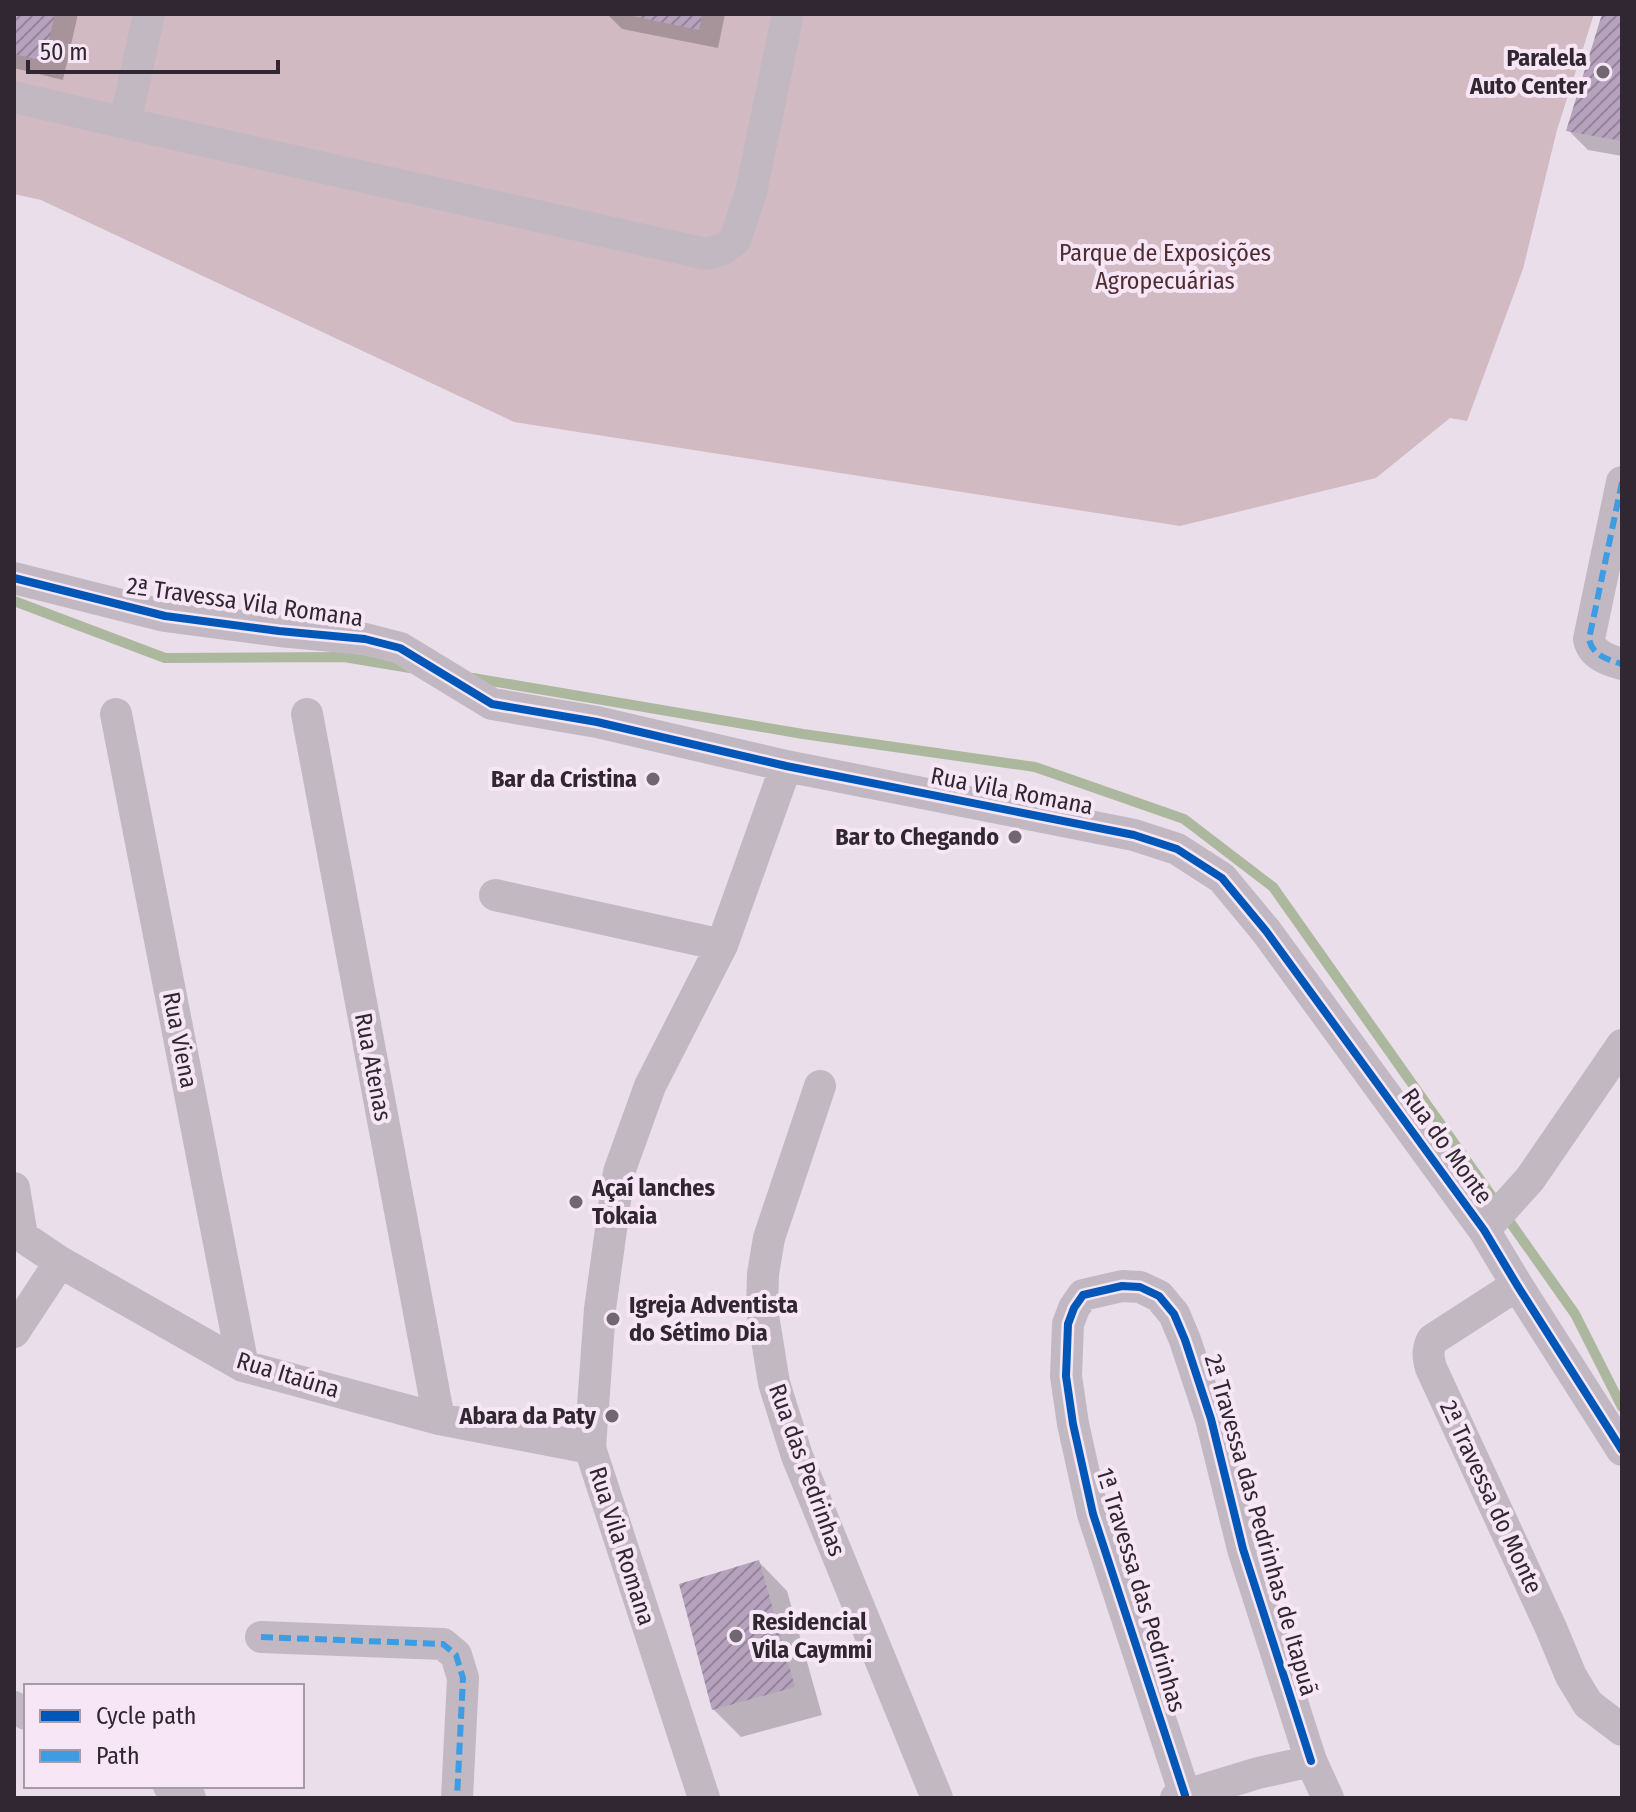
<svg xmlns="http://www.w3.org/2000/svg" width="1636" height="1812" viewBox="0 0 1636 1812" font-family="'Fira Sans Condensed',sans-serif">
<defs>
<pattern id="building-hatch" width="6" height="6" patternUnits="userSpaceOnUse" patternTransform="scale(2)"><rect width="6" height="6" fill="#b6a2bc"/><path d="M-1 1l2-2M0 6l6-6M5 7l2-2" fill="none" stroke="#948499"/></pattern>
</defs>
<rect width="100%" height="100%" fill="#eadeea"/>
<path fill="#d1bac2" d="M14,14h1580l-37,116 -34,139 -56,152 -17,-3 -74,60 -196,48 -666,-104 -473,-222 -27,-6z"/>
<path fill="#0003" d="M14,14h64l-15,66 -49,-12z
M607,14h118l-7,34 -96,-19z
M1604,14h18v142l-34,-6 -20,-20z
M759,1562l28,29 35,124 -81,22 -28,-28z"/>
<g fill="none" stroke-linecap="round" stroke-linejoin="round">
<path stroke="#acb89d" stroke-width="10" d="M14,601l151,57 179,-1 66,11
M473,678l330,56 232,33 149,52 89,68 302,427 47,93"/>
</g>
<path fill="url(#building-hatch)" d="M14,14h41l-11,47 -30,-7z
M628,14h74l-3,16 -72,-15z
M1602,14h20v127l-56,-10z
M759,1560l36,127 -83,23 -33,-126z"/>
<g fill="none" stroke-linecap="round" stroke-linejoin="round">
<path stroke="#c2b8c2" stroke-width="32" d="M14,97l111,26 24,-109
M125,123l581,131 17,-5 12,-9 16,-48 37,-178
M1622,482l-33,157c3,16 19,21 33,25
M14,578l151,38 114,15 86,8 35,9 92,56 105,18 189,44 348,69 43,14 45,29 44,53 218,299 33,55 105,165
M116,714l127,652
M307,714l132,705
M495,895l227,50
M820,1086l-51,152 -6,36 -1,35 12,74 23,73 140,342
M14,1188l8,48
M1484,1230l46,-51 92,-134
M14,1231l46,31 183,104 196,53 151,29
M1517,1285l-85,55c-5,11 -4,17 -1,28l120,260 20,48 17,28 34,26
M14,1332l46,-70
M261,1637l182,7 13,11 7,23 -6,120
M14,1707l12,7
M169,1786l21,12
M1185,1795l-92,-281 -20,-90 -7,-48 2,-52 6,-16 9,-13 39,-9 18,1 19,9 15,18 11,26 26,79 32,130 68,212
M704,1798l-114,-350 10,-139 19,-137 31,-86 72,-141 64,-179
M1176,1798l82,-25 53,-12 17,37"/>
<path stroke="#3e9ce2" stroke-width="6" stroke-dasharray="12 6" stroke-linecap="butt" d="M1622,482l-33,157c3,16 19,21 33,25
M261,1637l182,7 13,11 7,23 -6,120"/>
<g stroke="#f7e6f6" stroke-width="13">
<path id="cycleway" d="M14,578l151,38 114,15 86,8 35,9 92,56 105,18 189,44 348,69 43,14 45,29 44,53 218,299 33,55 105,165
M1185,1795l-92,-281 -20,-90 -7,-48 2,-52 6,-16 9,-13 39,-9 18,1 19,9 15,18 11,26 26,79 32,130 68,212"/>
</g>
<use href="#cycleway" stroke="#0057b8" stroke-width="8"/>
</g>
<g fill="#716773" stroke="#f7e6f6" stroke-width="3">
<circle cx="1603" cy="72" r="8"/>
<circle cx="653" cy="779" r="8"/>
<circle cx="1015" cy="837" r="8"/>
<circle cx="576" cy="1202" r="8"/>
<circle cx="613" cy="1319" r="8"/>
<circle cx="612" cy="1416" r="8"/>
<circle cx="736" cy="1636" r="8"/>
</g>
<g text-anchor="middle" dominant-baseline="central" stroke-width="8" stroke-linejoin="round" paint-order="stroke">
<g font-size="24" font-weight="bold" fill="#302733" stroke="#f7e6f6" text-anchor="end">
<text x="1587" y="58">Paralela<tspan x="1587" dy="28">Auto Center</tspan></text>
<text x="637" y="779">Bar da Cristina</text>
<text x="999" y="837">Bar to Chegando</text>
<text x="592" y="1188" text-anchor="start">Açaí lanches<tspan x="592" dy="28">Tokaia</tspan></text>
<text x="629" y="1305" text-anchor="start">Igreja Adventista<tspan x="629" dy="28">do Sétimo Dia</tspan></text>
<text x="596" y="1416">Abara da Paty</text>
<text x="752" y="1622" text-anchor="start">Residencial<tspan x="752" dy="28">Vila Caymmi</tspan></text>
</g>
<g font-size="24" fill="#4e2d32" stroke="#f7e6f6">
<text x="1165" y="253">Parque de Exposições<tspan x="1165" dy="28">Agropecuárias</tspan></text>
</g>
<g font-size="24" fill="#302733" stroke="#f7e6f6">
<text transform="translate(245 602) rotate(8)">2ª Travessa Vila Romana</text>
<text transform="translate(1012 791) rotate(11)">Rua Vila Romana</text>
<text transform="translate(180 1040) rotate(79)">Rua Viena</text>
<text transform="translate(373 1067) rotate(79)">Rua Atenas</text>
<text transform="translate(1447 1146) rotate(54)">Rua do Monte</text>
<text transform="translate(288 1375) rotate(17)">Rua Itaúna</text>
<text transform="translate(807 1470) rotate(70)">Rua das Pedrinhas</text>
<text transform="translate(1491 1497) rotate(65)">2ª Travessa do Monte</text>
<text transform="translate(1261 1525) rotate(74)">2ª Travessa das Pedrinhas de Itapuã</text>
<text transform="translate(622 1546) rotate(72)">Rua Vila Romana</text>
<text transform="translate(1141 1590) rotate(73)">1ª Travessa das Pedrinhas</text>
</g>
</g>
<rect width="1636" height="1812" fill="none" stroke="#302733" stroke-width="32"/>
<rect x="24" y="1684" width="280" height="104" fill="#f7e6f6" stroke="#a79aa8" stroke-width="2"/>
<rect x="40" y="1710" width="40" height="12" fill="#0057b8" stroke="#a79aa8" stroke-width="2"/>
<text x="96" y="1724" font-size="24" fill="#302733">Cycle path</text>
<rect x="40" y="1750" width="40" height="12" fill="#3e9ce2" stroke="#a79aa8" stroke-width="2"/>
<text x="96" y="1764" font-size="24" fill="#302733">Path</text>
<path d="M28 60v12h250v-12" fill="none" stroke="#302733" stroke-width="4"/>
<text x="40" y="60" font-size="24" fill="#302733" stroke="#f7e6f6" stroke-width="6" paint-order="stroke">50 m</text>
</svg>
